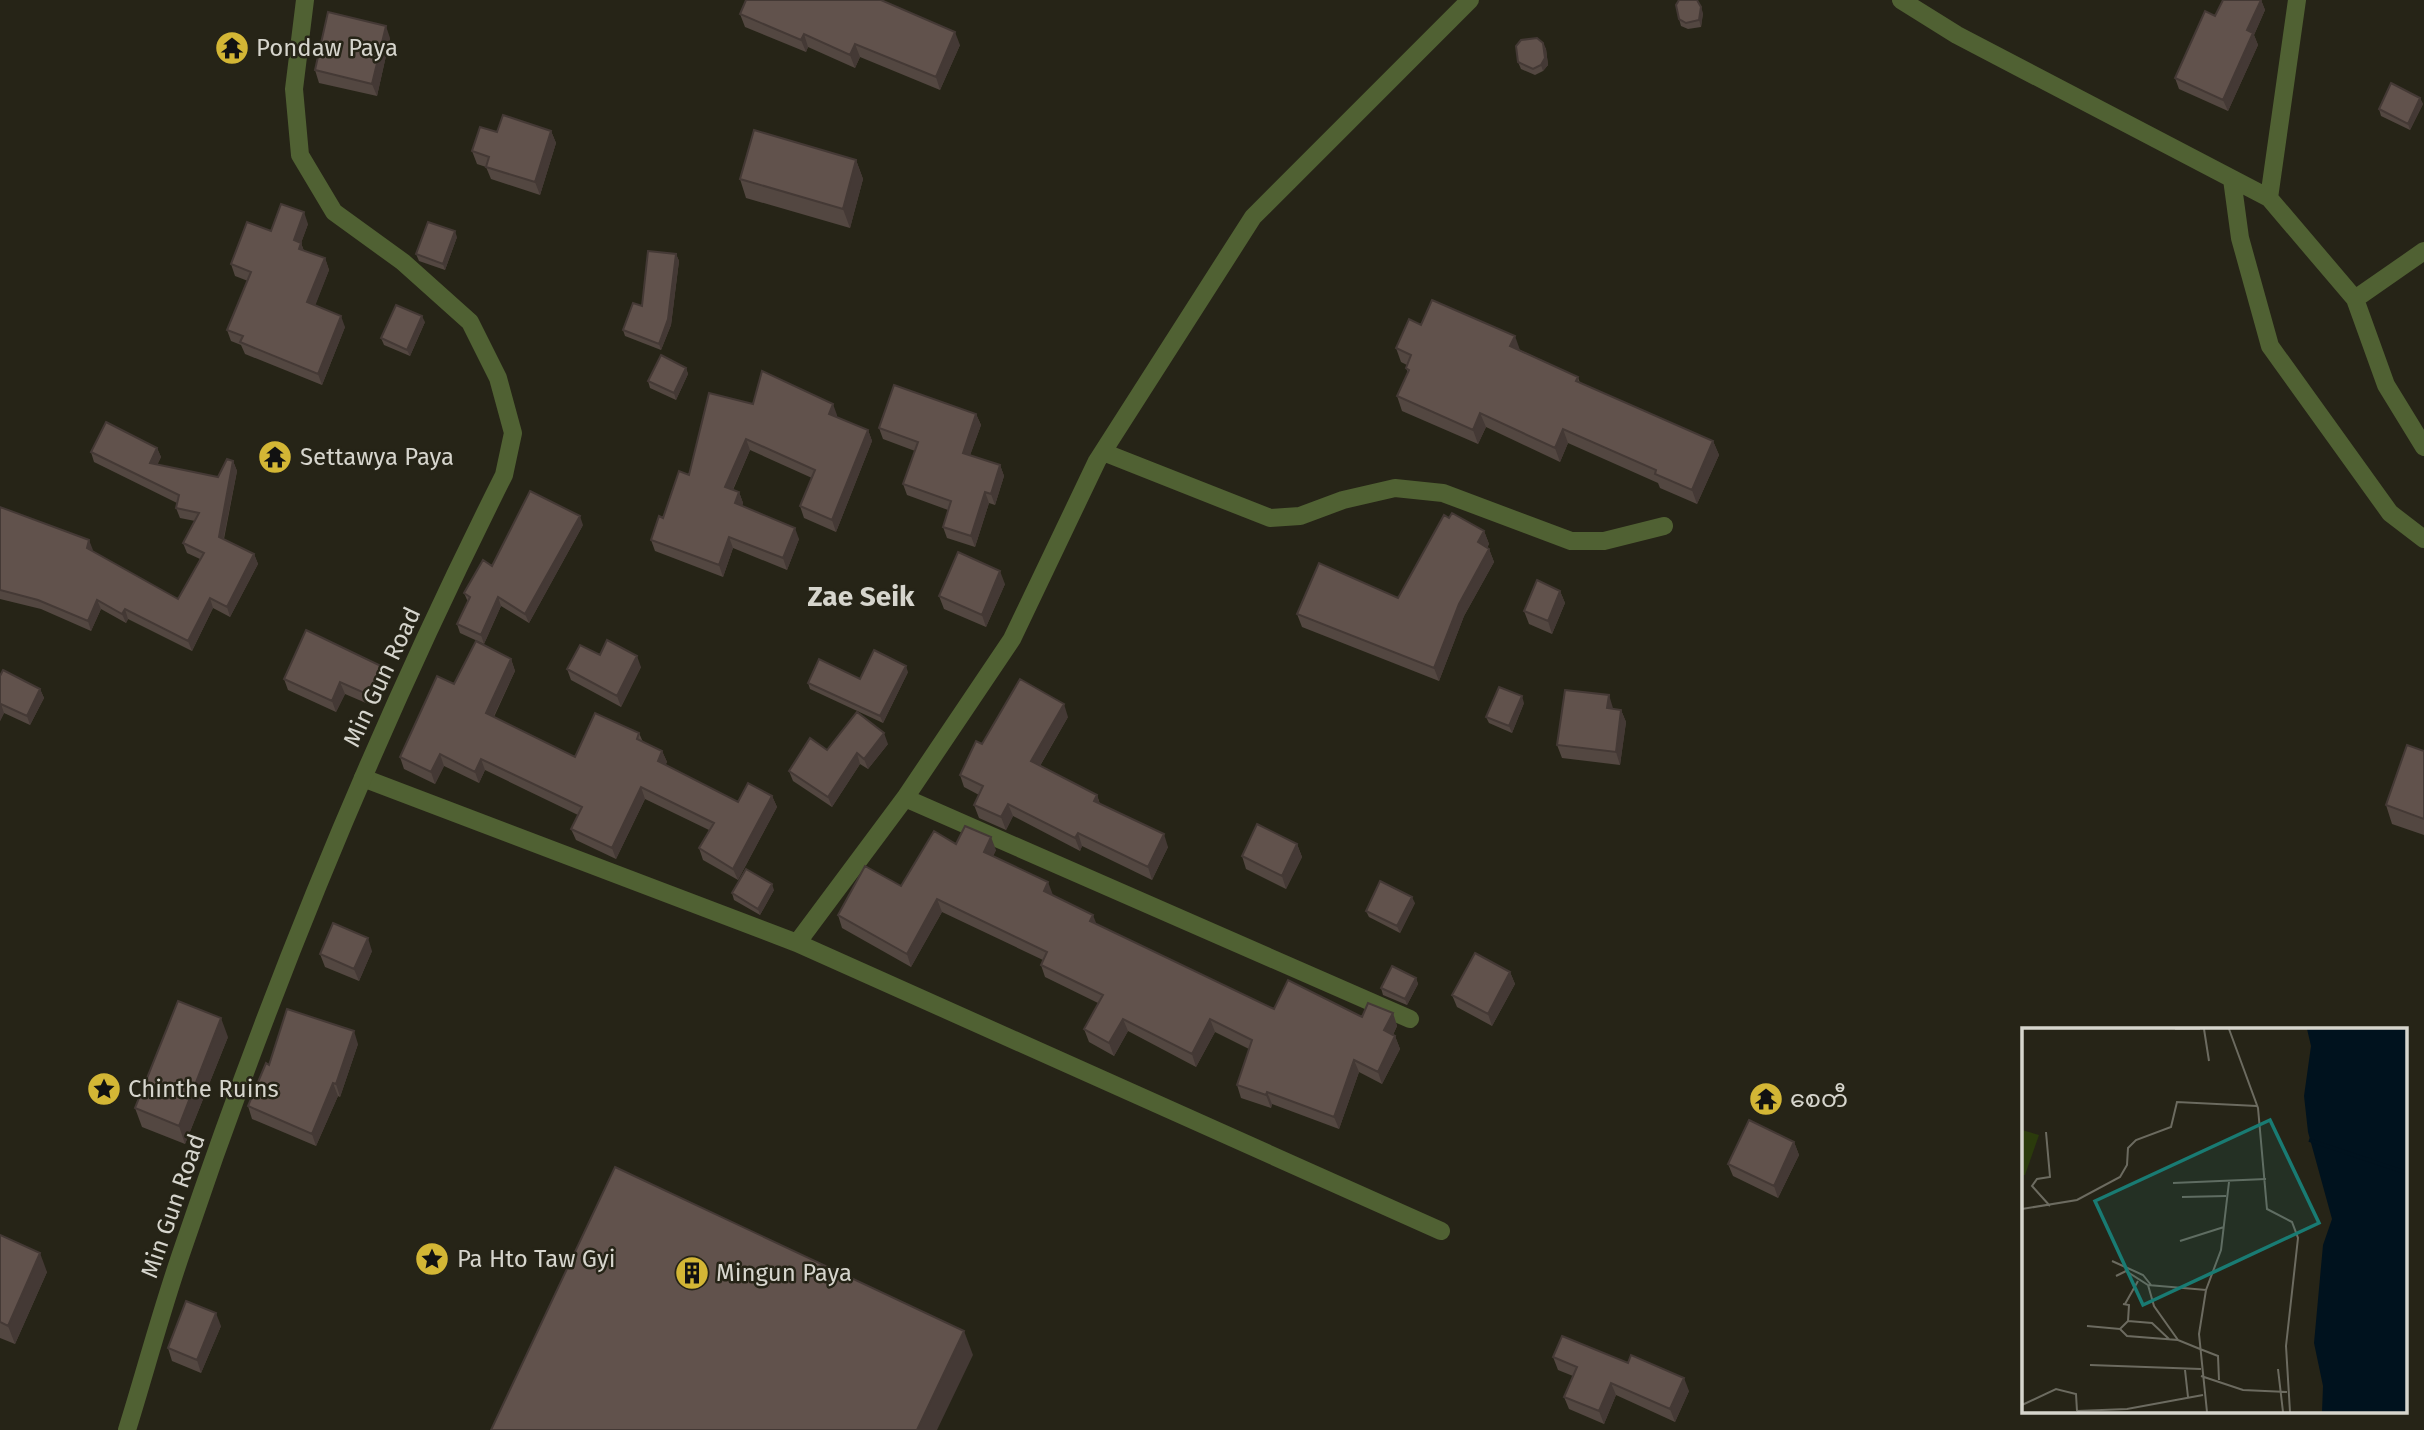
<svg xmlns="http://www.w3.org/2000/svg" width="2424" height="1430" viewBox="0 0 2424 1430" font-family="'Fira Sans','Noto Sans Myanmar',sans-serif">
<rect width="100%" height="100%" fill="#262417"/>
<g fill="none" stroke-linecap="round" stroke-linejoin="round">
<path stroke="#506133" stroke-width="18" d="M1901,0l56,35 312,163 86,101 31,86 38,62
M2232,179l8,59 30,108 120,167 34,26
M2269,198l28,-198
M2355,299l69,-48
M1103,452l167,66 30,-2 43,-16 52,-12 48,5 128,48h33l60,-15
M363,778l434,165 644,288
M905,798l505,221
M797,943l108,-145 107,-159 85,-178 156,-244 217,-217"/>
<path stroke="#506133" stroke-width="18" d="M127,1430c19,-61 35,-122 56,-182 89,-264 196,-524 321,-773l9,-42 -15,-55 -28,-56 -67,-60 -69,-50 -34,-57 -6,-66 11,-89"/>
</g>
<path fill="#534741" d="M2223,0h38l4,10 -11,25 4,10 -30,66 -49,-22 -4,-11 40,-62z
M1703,13l-2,14 -13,2 -7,-3 -2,-7z
M740,14l220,31 -20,45 -80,-33 -5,11 -47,-21 -2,5 -61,-25z
M390,38l-13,58 -58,-13 -4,-13z
M1543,43l3,6 2,16 -5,6 -8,4 -14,-6 -3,-7z
M2420,98l3,6 -13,26 -29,-14 -2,-7z
M551,131l5,12 -16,52 -49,-16 -5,-12 -9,-3 -5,-13 25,-19z
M856,160l7,19 -13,49 -104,-30 -6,-19z
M308,224l-7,19 3,8 21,7 4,12 -14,35 30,22 -23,58 -77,-31 -4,-9 -10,-4 -4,-11 21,-49 -13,-5 -4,-12 40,-33z
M457,237l-12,33 -26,-9 -3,-7z
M676,254l3,7 -8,64 -10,25 -36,-14 -2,-6 19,-24z
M425,322l-15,34 -26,-11 -3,-7z
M1421,325l99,25 58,27 2,6 133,58 6,14 -22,49 -37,-16 -2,-5 -90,-40 -8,19 -74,-35 -8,17 -76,-33 -5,-15 11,-23 -2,-5 1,-3 -6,-3 -5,-14z
M686,368l2,6 -12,26 -26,-12 -2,-7z
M753,404l84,11v2l31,13 4,11 -36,91 -32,-14 -4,-12 12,-28 -62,-28 -17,40 6,2 4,11 -1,3 57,33 -12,31 -54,-22 -10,29 -68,-26 -4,-11 38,-65z
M976,414l5,11 -11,30 30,10 4,11 -9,29 -6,-2 -14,44 -28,-9 -4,-11 5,-17 -41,-15 -4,-11 12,-33 -32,-12 -4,-11z
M157,448l4,9 -4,8 61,12 15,-16 4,10 -13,68 30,15 4,10 -28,53 -17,-9 -21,43 -64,-32 -2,4 -25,-14 -10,22 -50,-22 -41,-10v-92l89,33 3,11 86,48 22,-40 -13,-6 -4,-10 12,-22 -15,-3 -4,-10 1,-5 -83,-41 -3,-10z
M1449,518l35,13 5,13 -2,4 2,1 5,13 -30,54 -25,65 -137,-54 -5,-13 101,-16z
M583,525l-54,98 -28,-17 -17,38 -24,-11 -3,-9 11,-22 -4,-9 28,-27z
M1005,584l-19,43 -42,-18 -5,-13z
M1560,591l5,12 -13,31 -23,-10 -5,-13z
M600,655l41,12 -20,40 -50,-27 -4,-11z
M511,659l4,12 -21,46 81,40 64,-24 4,9 19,9 5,11 -2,3 73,37 34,-6 5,11 -39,73 -35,-20 -4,-12 10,-18 -64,-31 -29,60 -40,-19 -5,-11 7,-14 -93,-45 -6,13 -35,-17 -9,18 -31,-15 -4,-12 54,-73z
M908,672l-25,51 -73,-34 -2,-6 52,-4z
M0,676l40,13 4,9 -14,27 -26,-12 -4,8z
M385,678l-12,28 -28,-12 -9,18 -48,-22 -4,-11z
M1524,703l-12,30 -23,-10 -3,-6z
M1613,709l8,1 5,12 -6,43 -58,-7 -5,-13z
M1068,717l-28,49 57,29 3,9 68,43 -16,33 -70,-34 -2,5 -67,-35 -7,14 -27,-12 -5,-13 5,-10 -15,-8 -4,-12 22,-31z
M888,744l-20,25 -8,-5 -28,43 -39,-26 -4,-10 38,-21z
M2424,751v84l-32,-11 -6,-19z
M956,844l40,6 -3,6 103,68 178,85 88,8 31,-4 4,13 -4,9 2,1 5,13 -18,35 -23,-12 -20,57 -67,-25 -1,4 -30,-10 -4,-13 12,-36 -34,-17 -19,35 -68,-36 -14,25 -25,-14 -5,-13 14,-26 -53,-26 -4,-12 2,-5 -101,-48 -31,55 -69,-39 -4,-13 63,-29z
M1297,844l5,13 -16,32 -40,-20 -4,-13z
M774,890l-14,25 -26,-15 -2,-7z
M1415,903l-15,30 -31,-16 -3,-6z
M372,951l-13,30 -34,-14 -5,-13z
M1510,972l5,12 -23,42 -35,-19 -5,-12z
M1416,978l2,6 -11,21 -24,-10 -2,-7z
M228,1037l-43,107 -43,-17 -7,-19z
M358,1044l-18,53 -2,-1 -22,50 -64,-27 -4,-13 21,-41z
M1794,1142l5,13 -21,43 -45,-22 -5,-12z
M0,1235l47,37 -32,72 -15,-6z
M221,1326l-20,47 -29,-12 -4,-13z
M1553,1357l136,34 -14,31 -59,-27 -12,29 -35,-15 -5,-12 9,-21 -15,-6z"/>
<path fill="#443935" d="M2261,0l4,10 -11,25 4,10 -30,66 -5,-11 24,-70z
M1701,7l2,6 -2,14 -2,-7z
M386,26l4,12 -13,58 -5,-12z
M955,32l5,13 -20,45 -4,-13z
M804,34l4,13 -2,5 -5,-12z
M1543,43l3,6 2,16 -5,6 -2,-6z
M855,44l5,13 -5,11 -5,-13z
M2420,98l3,6 -13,26 -2,-6z
M551,131l5,12 -16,52 -5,-13z
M856,160l7,19 -13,49 -7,-19z
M304,212l4,12 -7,19 4,11 -2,7 -9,-21z
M455,231l2,6 -12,33 -2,-6z
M676,254l3,7 -8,64 -10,25 -2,-6z
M325,258l4,12 -17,44 -5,-12z
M341,316l4,11 -23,58 -4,-11z
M422,316l3,6 -15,34 -3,-6z
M1515,336l5,14 -5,10 -5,-14z
M686,368l2,6 -12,26 -2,-7z
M833,404l4,11 -4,10 -4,-11z
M1480,413l6,14 -8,17 -5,-14z
M976,414l5,11 -14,39 -4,-11z
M1563,429l5,14 -8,19 -5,-14z
M868,430l4,11 -36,91 -4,-12z
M746,439l4,11 -21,48 -4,-11z
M1713,441l6,14 -22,49 -5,-14z
M157,448l4,9 -8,16 -3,-10z
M233,461l4,10 -15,75 -3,-9z
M1000,465l4,11 -9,29 -4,-11z
M739,492l4,11 -4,12 -4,-12z
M985,492l4,11 -14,44 -4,-11z
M580,516l3,9 -54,98 -4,-9z
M795,528l4,11 -12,31 -4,-12z
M1484,531l5,13 -7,11 -4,-13z
M729,537l4,11 -10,29 -4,-12z
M89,540l4,10 -3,7 -3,-9z
M1489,549l5,13 -30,54 -25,65 -5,-13 25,-64z
M254,554l4,10 -28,53 -3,-10z
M1000,571l5,13 -19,43 -4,-12z
M1560,591l5,12 -13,31 -4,-13z
M498,597l3,9 -17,38 -3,-9z
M210,598l3,10 -21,43 -4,-10z
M97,600l4,9 -10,22 -3,-10z
M125,609l3,10 -2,4 -4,-9z
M637,656l4,11 -20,40 -4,-11z
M511,659l4,12 -25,53 -4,-11z
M381,666l4,12 -12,28 -4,-11z
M906,666l2,6 -25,51 -3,-7z
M340,682l5,12 -9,18 -4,-11z
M40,689l4,9 -14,27 -3,-9z
M1609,695l4,13h-6z
M1522,696l2,7 -12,30 -3,-7z
M1,704l3,9 -4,8v-15z
M1064,704l4,13 -33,57 -4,-13z
M1621,710l5,12 -6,43 -4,-13z
M884,733l4,11 -20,25 -4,-10z
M662,751l5,11 -5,11 -4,-12z
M857,753l3,11 -28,43 -4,-10z
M440,754l4,12 -9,18 -4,-12z
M481,759l4,11 -6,13 -4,-11z
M641,787l4,12 -29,60 -4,-11z
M1097,795l4,13 -7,-7z
M772,796l5,11 -39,73 -5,-11z
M1008,804l5,12 -7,14 -5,-13z
M1078,833l4,13 -2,5 -5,-13z
M1164,834l4,13 -16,33 -4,-13z
M991,837l5,13 -7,14 -5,-12z
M1297,844l5,13 -16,32 -4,-13z
M1048,882l5,13 -5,9 -4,-13z
M772,884l2,6 -14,25 -2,-6z
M1412,897l3,6 -15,30 -3,-7z
M937,899l5,13 -31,55 -4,-13z
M1093,915l5,13 -8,-7z
M368,938l4,13 -13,30 -5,-12z
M1510,972l5,12 -23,42 -4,-12z
M1416,978l2,6 -11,21 -2,-6z
M1393,1013l4,13 -8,17 -5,-13z
M221,1018l7,19 -43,107 -6,-18z
M1123,1019l5,12 -14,25 -5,-13z
M1210,1019l5,13 -19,35 -4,-13z
M354,1031l4,13 -18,53 -4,-13z
M1395,1036l5,13 -18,35 -4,-12z
M1354,1060l5,12 -20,57 -5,-12z
M333,1083l5,13 -22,50 -4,-12z
M1267,1092l5,12 -1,4 -5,-13z
M1794,1142l5,13 -21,43 -4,-12z
M40,1253l7,19 -32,72 -7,-18z
M216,1313l5,13 -20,47 -4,-13z
M964,1331l9,24 -36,75h-20z
M1684,1378l5,13 -14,31 -5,-13z
M1611,1383l5,12 -12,29 -5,-13z"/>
<path fill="#61524c" stroke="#443935" stroke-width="2" d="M746,0h135l74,32 -19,45 -81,-33 -5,11 -46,-21 -3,6 -61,-26z
M1679,0h18l4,7 -2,13 -13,3 -7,-4 -3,-14z
M2223,0h38l-14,30 6,3 -30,67 -48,-22 30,-67 10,5z
M328,12l58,14 -14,58 -57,-14z
M1537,38l6,5 2,15 -4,7 -8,4 -15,-7 -2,-16 5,-6z
M2391,83l29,15 -12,26 -29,-15z
M503,115l48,16 -16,51 -49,-15 3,-10 -17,-6 8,-24 17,5z
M754,130l102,30 -13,49 -103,-30z
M281,204l23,8 -10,28 7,3 -2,6 26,9 -18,44 34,14 -23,58 -78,-32 3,-6 -16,-6 24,-58 -20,-8 16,-42 24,9z
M428,222l27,9 -12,33 -27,-10z
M648,251l28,3 -8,65 -9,25 -36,-14 10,-27 9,3z
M1432,300l83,36 -5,10 68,31 -2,4 137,60 -21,49 -37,-16 1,-4 -93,-41 -8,19 -75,-35 -7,17 -76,-34 12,-26 -3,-2 5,-13 -15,-7 13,-29 12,6z
M396,305l26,11 -15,34 -26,-12z
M661,355l25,13 -12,25 -26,-12z
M762,371l71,33 -4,10 39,16 -36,90 -32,-14 15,-36 -69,-31 -21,48 14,5 -4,11 60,25 -12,30 -54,-21 -10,28 -68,-25 8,-24 4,2 16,-47 10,4 20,-82 44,11z
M894,385l82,29 -13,39 37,12 -9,29 -6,-2 -14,44 -28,-9 8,-26 -48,-17 15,-42 -39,-14z
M106,422l51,26 -7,15 68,14 9,-18 6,2 -14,76 35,17 -27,53 -17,-9 -22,43 -63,-32 -3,5 -25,-14 -9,21 -50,-21 -38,-10v-83l89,33 -2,8 91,51 26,-46 -21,-10 16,-30 -23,-5 3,-13 -88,-43z
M530,491l50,25 -55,98 -27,-17 -17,38 -24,-11 13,-27 -6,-4 19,-33 9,6z
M1452,513l32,18 -6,11 11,7 -30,55 -25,64 -137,-54 22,-51 79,35 46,-83 5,3z
M958,552l42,19 -18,44 -43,-19z
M1537,580l23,11 -12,30 -24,-10z
M306,630l75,36 -12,29 -29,-13 -8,19 -48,-22z
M607,640l30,16 -20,40 -50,-27 13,-24 20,10z
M476,641l35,18 -25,54 89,44 20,-44 44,20 -2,6 25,12 -4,10 80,41 10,-19 24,13 -39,73 -34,-21 15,-25 -73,-36 -29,61 -41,-19 11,-22 -101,-48 -6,13 -35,-18 -9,18 -31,-15 37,-81 17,8z
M874,650l32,16 -26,50 -72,-33 11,-24 41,20z
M3,670l37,19 -13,27 -26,-12 -1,2v-30z
M1020,679l44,25 -33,57 66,34 -3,6 70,33 -16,33 -70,-34 -3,5 -67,-34 -7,13 -27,-12 9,-19 -23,-11 16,-34 6,3z
M1499,687l23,9 -13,30 -23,-9z
M1565,690l44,5 -2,13 14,2 -5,42 -59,-7z
M857,712l27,21 -20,26 -7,-6 -29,44 -39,-26 21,-33 17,12z
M2407,745l17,6v68l-38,-14z
M1257,824l40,20 -15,32 -40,-20z
M965,826l26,11 -7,15 64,30 -4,9 49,24 -3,6 184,88 14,-29 74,37 6,-14 25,10 -9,17 11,6 -17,36 -24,-12 -20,57 -67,-25 -1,3 -29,-10 15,-45 -42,-21 -18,35 -69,-35 -14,24 -25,-14 19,-34 -62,-30 6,-13 -110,-53 -30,55 -69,-39 27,-49 36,20 33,-55 22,13z
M746,869l26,15 -14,25 -26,-16z
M1380,881l32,16 -15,29 -31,-15z
M333,923l35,15 -14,31 -34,-15z
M1475,953l35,19 -22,42 -36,-19z
M1392,966l24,12 -11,21 -24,-11z
M178,1001l43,17 -42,108 -44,-18z
M287,1009l67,22 -18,53 -3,-1 -21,51 -64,-28 18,-43 3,2z
M1749,1120l45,22 -20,44 -46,-22z
M615,1167l349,164 -47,99h-426z
M0,1235l40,18 -32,73 -8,-4z
M186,1301l30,12 -19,47 -29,-12z
M1562,1336l66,27 3,-8 53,23 -14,31 -59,-26 -12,28 -35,-14 13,-30 -24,-10z"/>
<defs>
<g id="temple-disc" transform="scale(1.75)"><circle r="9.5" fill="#d3b635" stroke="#262417"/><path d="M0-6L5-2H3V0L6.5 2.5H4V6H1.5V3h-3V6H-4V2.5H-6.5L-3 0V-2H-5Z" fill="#111"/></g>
<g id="sight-disc" transform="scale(1.75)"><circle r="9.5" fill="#d3b635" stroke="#262417"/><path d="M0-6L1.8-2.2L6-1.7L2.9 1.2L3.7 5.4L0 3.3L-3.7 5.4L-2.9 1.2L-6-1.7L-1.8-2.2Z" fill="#111"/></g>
<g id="building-disc" transform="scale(1.75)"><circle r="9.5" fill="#d3b635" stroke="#262417"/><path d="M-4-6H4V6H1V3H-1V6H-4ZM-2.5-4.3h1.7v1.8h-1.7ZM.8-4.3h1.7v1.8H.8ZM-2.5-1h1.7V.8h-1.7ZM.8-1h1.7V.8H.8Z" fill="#111"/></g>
</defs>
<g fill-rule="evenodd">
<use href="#temple-disc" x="232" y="48"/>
<use href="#temple-disc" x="275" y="457"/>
<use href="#sight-disc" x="104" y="1089"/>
<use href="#temple-disc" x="1766" y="1099"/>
<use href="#sight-disc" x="432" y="1259"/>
<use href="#building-disc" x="692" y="1273"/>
</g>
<g text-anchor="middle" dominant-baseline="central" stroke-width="5" stroke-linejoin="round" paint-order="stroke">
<g font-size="24" fill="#d6d5cd" stroke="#262417" text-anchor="start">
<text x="256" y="48">Pondaw Paya</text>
<text x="300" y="457">Settawya Paya</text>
<text x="128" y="1089">Chinthe Ruins</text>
<text x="1790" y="1099">စေတီ</text>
<text x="457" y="1259">Pa Hto Taw Gyi</text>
<text x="716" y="1273">Mingun Paya</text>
</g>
<g font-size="24" fill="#d6d5cd" stroke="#262417">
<text transform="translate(382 677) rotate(-65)">Min Gun Road</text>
<text transform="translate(173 1206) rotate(-71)">Min Gun Road</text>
</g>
<g font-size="28" font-weight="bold" fill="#d6d5cd" stroke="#262417">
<text x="861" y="596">Zae Seik</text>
</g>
</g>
<g transform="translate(2022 1028)">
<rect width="385" height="385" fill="#262417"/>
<path d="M0,102l17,5 -14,40h-3z" fill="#2b3b0c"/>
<path d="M285,1h100v383h-85l1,-26 -9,-43 9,-98 9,-26 -24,-87 -4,-36 7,-50z" fill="#00121e"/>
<path fill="none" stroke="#00121e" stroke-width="3.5" d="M287,112l98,33"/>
<path fill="none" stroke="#6c6b60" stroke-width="2" d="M153,1h25M182,1l5,32M207,1l29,79 9,101 25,13 6,16 -12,108 4,66M24,104l4,45 -13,2 -5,7 18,20M151,155l93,-4M160,169l44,-1M0,181l55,-9 43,-23 7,-12 1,-17 8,-8 35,-13 6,-25 80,4M158,213l44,-14M90,233l31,14 8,10M94,248l10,-5 22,14 58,5 15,-40 8,-68M126,257l6,21 24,34M184,262l-7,44 8,78M103,276l13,-23M106,293l24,2 17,16M65,298l33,3 8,-8 1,-16 -6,-1M98,301l7,7 51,4 22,9M178,321l18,7 1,24M68,337l111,4M256,341l5,43M163,342l3,27M179,348l42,14 44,2M0,377l34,-16 20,5 1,17M55,383l50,-2 76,-14"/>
<path fill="#197b73" fill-opacity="0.15" stroke="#197b73" stroke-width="3.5" d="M248,92l49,103 -176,82 -48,-104z"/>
<rect width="385" height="385" fill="none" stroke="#d6d5cd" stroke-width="3.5"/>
</g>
</svg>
